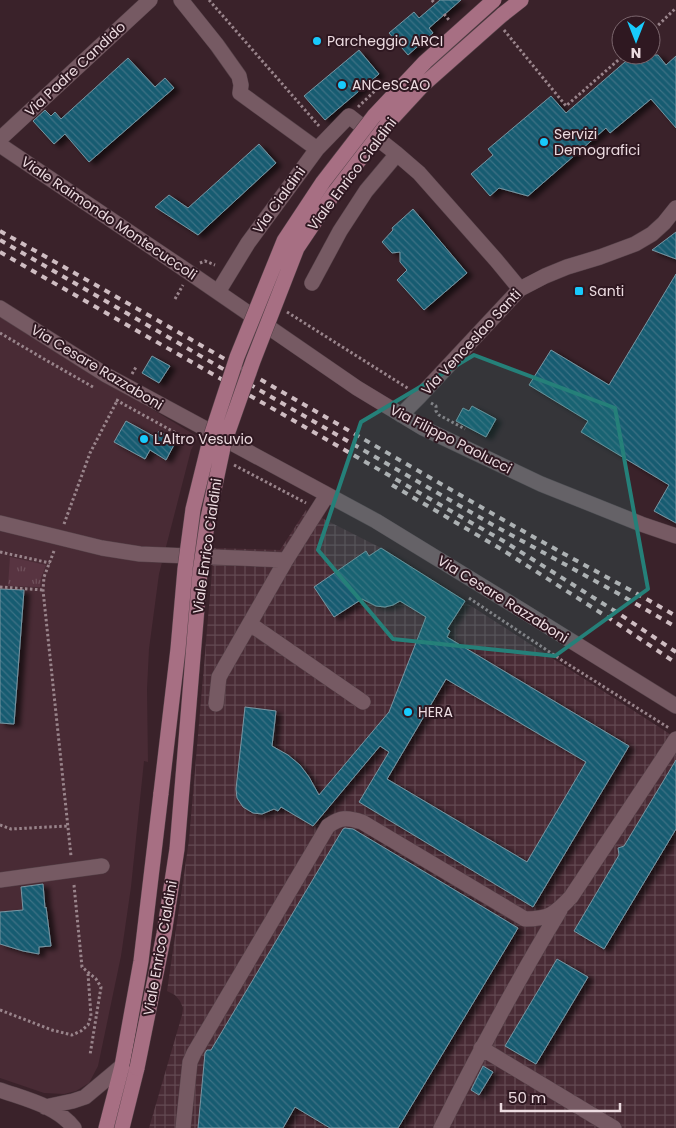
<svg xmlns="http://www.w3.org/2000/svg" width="676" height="1128" viewBox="0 0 676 1128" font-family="Poppins,sans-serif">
<defs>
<pattern id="industrial-grid" width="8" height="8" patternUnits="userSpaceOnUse" patternTransform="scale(1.25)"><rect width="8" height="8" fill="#492b35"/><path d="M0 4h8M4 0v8" fill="none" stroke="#634952"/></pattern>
<pattern id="grass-tufts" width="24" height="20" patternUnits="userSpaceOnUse" patternTransform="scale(1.25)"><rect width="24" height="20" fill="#583441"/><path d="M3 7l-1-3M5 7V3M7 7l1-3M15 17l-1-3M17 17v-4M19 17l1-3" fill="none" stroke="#70515c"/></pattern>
<pattern id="building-back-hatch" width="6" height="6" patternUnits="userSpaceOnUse" patternTransform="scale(1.25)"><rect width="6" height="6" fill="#195b71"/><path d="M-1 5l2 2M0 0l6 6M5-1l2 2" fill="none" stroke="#3b7285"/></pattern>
<filter id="shadow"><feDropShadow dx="5.5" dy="3" stdDeviation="2.5" flood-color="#0009"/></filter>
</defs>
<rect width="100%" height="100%" fill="#3a222a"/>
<path fill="#492b35" d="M0,317l198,120 -7,13 -32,124 -10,75 -2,40 1,73 -4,-1 -13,126 -10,69 -23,110 -9,17 -13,8 -12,3 -20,-1 -44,-15z"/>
<path fill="url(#industrial-grid)" d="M306,510l75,38 295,190v390h-527l33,-113 1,-7 -3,-7 -5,-6 -8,-4 22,-151 25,-292 66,2z"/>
<path fill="url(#grass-tufts)" d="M10,557l36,8 -5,13 -1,9 -32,-1z"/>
<path fill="url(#building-back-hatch)" stroke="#7796a2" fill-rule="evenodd" filter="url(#shadow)" d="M440,0h21l-32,28 4,5 -25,22 -19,-22 25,-21 5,6z
M359,50l20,24 -54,46 -21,-24z
M633,55h25l8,10 10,-9v72l-25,-29 -41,34 -4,-5 -78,68 -29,-8 -9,8 -19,-22 22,-19 -5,-6 63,-53 15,17z
M128,58l27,29 10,-9 9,10 -85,74 -24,-28 -11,10 -21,-23 12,-11 6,6 4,-4 6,7z
M259,144l17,19 -78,72 -43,-28 14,-12 19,13z
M413,209l54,64 -43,37 -27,-30 10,-10 -7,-8v-10l-8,1 -10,-11 11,-12 -1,-2z
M676,232v27l-24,-9z
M676,274v249l-22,-12 15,-26 -88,-53 7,-11 -59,-36 22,-35 58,35z
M152,356l18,10 -11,17 -17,-10z
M472,406l24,13 -10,18 -30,-16 7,-13 6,3z
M126,421l29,16 4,-6 17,10 -10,19 -16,-10 -5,9 -31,-17z
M381,548l84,53 -18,28 3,2 -3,6 182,109 -96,161 -174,-105 30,-50 -9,-6 -67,80 -32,-19 -3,4 -4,-2 -12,5 -9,-1 -10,-6 -6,-9 -1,-9 9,-82 31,4 -4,35 16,9 12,10 9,12 10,18 70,-83 37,-95 -26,-16 -7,4 -8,2 -9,-1 -14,-7 -28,18 -20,-30 52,-36 3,5zM446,679l140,83 -59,100 -140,-83z
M0,589l24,1 -10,134 -14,-1z
M676,760v69l-72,120 -30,-18 45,-76 -1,-7 6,-2z
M345,828l8,1 165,99 -120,200h-68l-35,-21 -12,21h-85l7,-75 2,-3h4l132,-221z
M43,884l2,24 1,-1 5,39 -12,1v7l-16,-3 -23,-7v-32l23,-2 -2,-23z
M557,959l31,18 -52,87 -31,-18z
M483,1066l10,6 -14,23 -8,-5z"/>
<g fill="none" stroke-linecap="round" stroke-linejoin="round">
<g stroke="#554148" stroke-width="16">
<path id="minor" d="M181,0l36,45 22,31 2,9 -1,8 77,56
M0,139l150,-139
M0,145l190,128 167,115 66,40 118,56 100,40 35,12
M312,283l28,-52 26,-40 31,-37 22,19 77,87 24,29
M218,292l30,-49 69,-94 32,-33 48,38
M0,308l106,67 270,146 147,90 153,95
M401,415l19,-19 100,-107 25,-13 22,-9 33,-10 35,-13 17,-10 12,-11 12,-15
M0,523l102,25 38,6 146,6
M250,624l113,78
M216,704l3,-27 67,-117 41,-65
M0,880l102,-14
M481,1048l133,80
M0,1090c25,9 57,16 74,38
M45,1107l28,-6 12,-4 37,-31
M183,1128l7,-66 4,-9 134,-227c13,-9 19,-9 34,-4l163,97c24,0 30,-5 46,-22l105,-158
M441,1128c37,-74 76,-147 119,-218"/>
</g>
<g stroke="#554148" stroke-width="16">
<path id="major" d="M502,15l19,-15
M106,1128l16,-62 19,-105 20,-168
M122,1128l15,-60"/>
</g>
<path stroke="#99848b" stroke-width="3" stroke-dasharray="2.5 2.5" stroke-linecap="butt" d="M209,0l110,126
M432,0l3,4
M444,14l5,6
M504,30l62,76 58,-51
M651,32l25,-24
M358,107l21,-20
M200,263l5,-2 10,4
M175,299l8,-14
M287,312l122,77
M0,333l44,26 49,28
M132,374l4,-7
M116,400l78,43
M431,403l5,3v5l3,4 26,14
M234,465l72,38
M64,524l26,-71 28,-54
M54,551l-10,26 -1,13 28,266
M0,552l50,11
M0,587l43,3
M469,598l94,63 106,67
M0,825l11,4 56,-3
M74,885l8,82 14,12 5,8 -11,68
M0,1010l52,20 20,5 9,-4 7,-6 3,-9 -3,-42"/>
<use href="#minor" stroke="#765a63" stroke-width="15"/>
<use href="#major" stroke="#a76f83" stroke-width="15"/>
<path stroke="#cfbdc2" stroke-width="4" stroke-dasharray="6 6" stroke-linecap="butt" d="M0,231c166,93 330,189 495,284 60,35 121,66 181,101
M0,240l493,285 126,69 57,33
M0,252l505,290 113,71 58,39
M392,485l109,64 111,71 64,43"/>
<g stroke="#554148" stroke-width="16" stroke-linecap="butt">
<path id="major-bridge" d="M161,793l17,-144 7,-80 8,-60 18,-73 26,-79 47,-116 39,-59 51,-66 51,-54 69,-62
M137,1068l27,-134 13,-85 23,-277 8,-54 16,-75 29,-82 44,-113 37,-55 53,-69 36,-39 79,-70"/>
</g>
<use href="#major-bridge" stroke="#a76f83" stroke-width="15"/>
</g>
<path fill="#258079" fill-opacity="0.2" stroke="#258079" stroke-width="4" stroke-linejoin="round" d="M474,355l141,53 33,181 -93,67 -162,-17 -75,-89 43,-128z"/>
<g fill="#18cafc" stroke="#2f1821" stroke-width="2">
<circle cx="317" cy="41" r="5"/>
<circle cx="342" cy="85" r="5"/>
<circle cx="544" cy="142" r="5"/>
<rect x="574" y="286" width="10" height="10" rx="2.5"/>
<circle cx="144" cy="439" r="5"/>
<circle cx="408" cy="712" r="5"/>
</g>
<g text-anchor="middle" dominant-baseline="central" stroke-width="4" stroke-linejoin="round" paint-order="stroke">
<g font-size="14" fill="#ecdbe0" stroke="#2f1821" text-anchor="start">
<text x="327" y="41">Parcheggio ARCI</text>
<text x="352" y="85">ANCeSCAO</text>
<text x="554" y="134">Servizi<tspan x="554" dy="16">Demografici</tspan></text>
<text x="589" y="291">Santi</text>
<text x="154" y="439">L'Altro Vesuvio</text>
<text x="418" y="712">HERA</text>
</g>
<g font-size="14" fill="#ecdbe0" stroke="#2f1821">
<text transform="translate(75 69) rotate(-43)">Via Padre Candido</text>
<text transform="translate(352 174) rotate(-53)">Viale Enrico Cialdini</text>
<text transform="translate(279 200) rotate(-54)">Via Cialdini</text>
<text transform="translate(109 218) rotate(34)">Viale Raimondo Montecuccoli</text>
<text transform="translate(471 342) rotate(-47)">Via Venceslao Santi</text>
<text transform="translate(97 367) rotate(31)">Via Cesare Razzaboni</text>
<text transform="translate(451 439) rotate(27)">Via Filippo Paolucci</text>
<text transform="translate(207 546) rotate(-82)">Viale Enrico Cialdini</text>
<text transform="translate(503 599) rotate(32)">Via Cesare Razzaboni</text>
<text transform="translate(160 948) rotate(-80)">Viale Enrico Cialdini</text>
</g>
</g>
<g transform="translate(636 40) rotate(180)"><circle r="24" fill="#2f1821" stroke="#7b666d"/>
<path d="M0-4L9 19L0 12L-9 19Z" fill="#18cafc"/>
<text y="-8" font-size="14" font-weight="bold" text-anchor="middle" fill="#ecdbe0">N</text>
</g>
<path d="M501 1103v8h119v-8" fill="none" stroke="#ecdbe0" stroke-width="2.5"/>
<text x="508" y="1103" font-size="15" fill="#ecdbe0" stroke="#2f1821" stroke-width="4" paint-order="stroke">50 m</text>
</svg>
